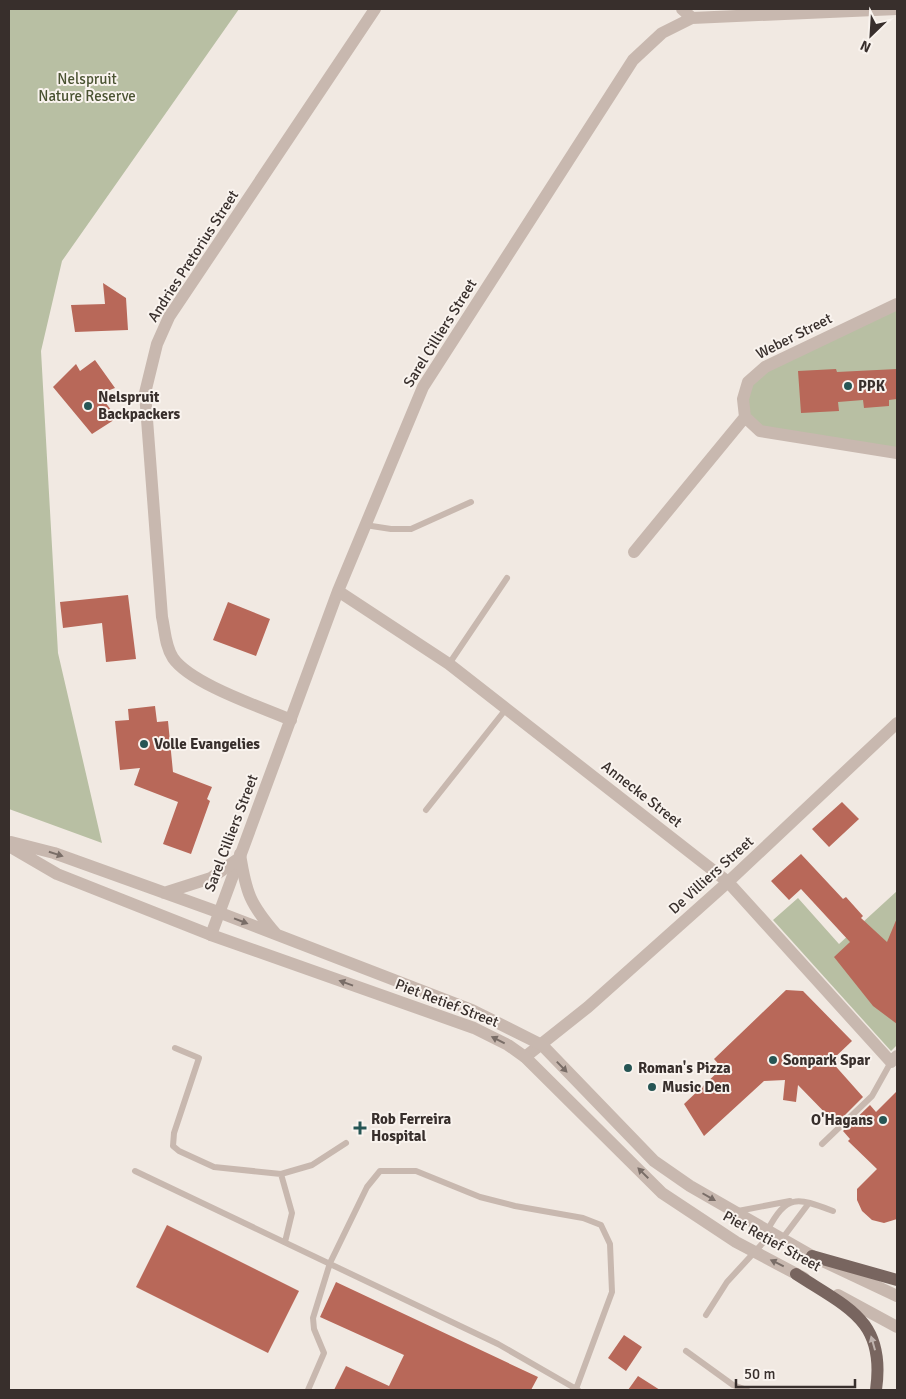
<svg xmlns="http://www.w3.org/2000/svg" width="906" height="1399" viewBox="0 0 906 1399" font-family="Signika,sans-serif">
<rect width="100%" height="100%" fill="#f1e9e2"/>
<path fill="#b8bfa3" d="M9,9h230l-177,252 -21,90 17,302 44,190 -93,-34z
M897,304v149l-137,-22 -14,-16 2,-33z
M897,891v154l-6,6 -118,-131 25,-22 41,46z"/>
<path fill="#b86859" d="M103,283l23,15 2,32 -53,2 -4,-27 34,-1z
M95,360l20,28 -16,6 18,24 -25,16 -39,-47 23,-23 4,7z
M836,369l1,3 60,-3v30l-8,1v6l-25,2 -1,-8 -25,2 1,9 -38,2 -3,-42z
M128,595l8,64 -30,3 -4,-39 -39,5 -3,-26z
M228,602l42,17 -14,37 -43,-16z
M155,706l2,16 11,-1 5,51 39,15 -5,12 3,2 -19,53 -28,-10 15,-42 -44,-17 6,-17 -20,2 -5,-49 14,-1 -1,-11z
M842,802l17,17 -30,28 -17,-18z
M801,854l42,45 3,-2 17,19 -2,2 26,24 10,-24v106l-24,-18 -39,-49 16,-15 -49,-53 -12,11 -18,-19z
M786,990l17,1 49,50 -21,20 32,36 -27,27 -38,-39 -2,17 -13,-2 2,-20 -21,1 -60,55 -20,-32 38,-36 -8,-9z
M897,1091v128l-13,4 -12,-3 -10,-9 -5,-11v-11l20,-20 -29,-28 2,-2 -7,-8 27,-26 6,7z
M167,1225l132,66 -31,62 -132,-66z
M336,1282l202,95 -7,13h-197l12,-24 43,20 15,-31 -84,-38z
M624,1335l18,12 -16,24 -18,-13z
M638,1376l22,14h-32z"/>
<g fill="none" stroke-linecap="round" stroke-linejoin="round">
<path stroke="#c8b8af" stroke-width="6" d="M365,525l26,4h20l60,-27
M449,664l58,-86
M426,810l80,-101
M175,1048l24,10 -25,75 -1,13 6,5 35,16 67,7 31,-9 34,-22
M822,1144l50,-48 19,-34
M135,1171l363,173 80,46
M281,1174l11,39 -7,29
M738,1211l52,-10
M767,1231c20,-37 29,-34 66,-20
M782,1239l27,-36
M706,1315l21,-33 45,-49
M686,1351l47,34 14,5
M308,1390l16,-37 -10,-24 -1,-11 17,-55 37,-76 13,-16h36l64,26 35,9 68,12 18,7 9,19 2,48 -36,97"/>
<path stroke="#c8b8af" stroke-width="12" d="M682,9l10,9
M897,304l-132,63 -17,15 -5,17 2,18 15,14 137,22
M634,552l111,-135
M338,591l111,73 279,218 163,180 6,-6
M291,720c-30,-13 -100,-36 -118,-62 -8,-12 -8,-28 -11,-41l-17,-224 12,-49 12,-27 206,-308
M211,935l127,-344 85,-204 210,-327 29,-27 30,-15 205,-9
M525,1057l63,-50 140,-125 169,-159"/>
<path stroke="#c8b8af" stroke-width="12" d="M11,842l43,11 164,59 254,98 70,35 112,116 36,25 122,70 85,40
M9,846l48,28 154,61 263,93 34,17 17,12 137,136 74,49 68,36
M240,854c6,39 10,50 36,80
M164,893l47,-15 27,-19
M838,1295l59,32"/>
<path stroke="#78655f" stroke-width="12" d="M812,1256l85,24
M796,1274c52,34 90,46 80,116"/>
</g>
<defs><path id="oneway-solid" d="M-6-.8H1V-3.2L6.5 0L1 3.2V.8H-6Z" transform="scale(1.25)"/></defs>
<g fill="#796d67">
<use href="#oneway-solid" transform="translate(56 854) rotate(18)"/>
<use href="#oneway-solid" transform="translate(241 921) rotate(21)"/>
<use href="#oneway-solid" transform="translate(346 983) rotate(-160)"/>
<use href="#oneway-solid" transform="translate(498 1040) rotate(-153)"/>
<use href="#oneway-solid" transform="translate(562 1067) rotate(46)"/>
<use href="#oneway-solid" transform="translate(643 1173) rotate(-135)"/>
<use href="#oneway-solid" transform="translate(709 1197) rotate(30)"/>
<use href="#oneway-solid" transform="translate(777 1263) rotate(-154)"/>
</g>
<use fill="#bfb3ae" href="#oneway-solid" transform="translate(873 1343) rotate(-106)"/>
<g fill="#265554" stroke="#f9f3ee" stroke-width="2">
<circle cx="848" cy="386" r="5"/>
<circle cx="88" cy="406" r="5"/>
<circle cx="144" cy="744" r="5"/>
<circle cx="773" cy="1060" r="5"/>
<circle cx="628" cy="1068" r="5"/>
<circle cx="652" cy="1087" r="5"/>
<circle cx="883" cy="1120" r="5"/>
<path d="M357.5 1120.5h5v5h5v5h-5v5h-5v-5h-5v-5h5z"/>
</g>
<g text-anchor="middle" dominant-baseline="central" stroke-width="4" stroke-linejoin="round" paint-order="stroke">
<g font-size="15" fill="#4a5332" stroke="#f9f3ee">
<text x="87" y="79">Nelspruit<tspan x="87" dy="17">Nature Reserve</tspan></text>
</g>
<g font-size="15" fill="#382f2c" stroke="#f9f3ee">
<text transform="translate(193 256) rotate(-57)">Andries Pretorius Street</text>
<text transform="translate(440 333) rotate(-58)">Sarel Cilliers Street</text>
<text transform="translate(794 336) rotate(-27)">Weber Street</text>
<text transform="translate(642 794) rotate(38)">Annecke Street</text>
<text transform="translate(231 833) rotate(-69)">Sarel Cilliers Street</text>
<text transform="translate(711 875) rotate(-42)">De Villiers Street</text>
<text transform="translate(447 1003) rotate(21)">Piet Retief Street</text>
<text transform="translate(772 1241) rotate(29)">Piet Retief Street</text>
</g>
<g font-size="15" font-weight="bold" fill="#382f2c" stroke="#f9f3ee" text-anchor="start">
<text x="858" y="386">PPK</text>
<text x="98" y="397">Nelspruit<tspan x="98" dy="17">Backpackers</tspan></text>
<text x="154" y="744">Volle Evangelies</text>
<text x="783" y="1060">Sonpark Spar</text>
<text x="638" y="1068">Roman's Pizza</text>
<text x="662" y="1087">Music Den</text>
<text x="371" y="1119">Rob Ferreira<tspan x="371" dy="17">Hospital</tspan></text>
<text x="873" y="1120" text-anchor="end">O'Hagans</text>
</g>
</g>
<rect width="906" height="1399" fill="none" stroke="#382f2c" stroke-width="20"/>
<g transform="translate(871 35) rotate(205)" stroke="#f9f3ee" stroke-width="4" paint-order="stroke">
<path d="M0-4L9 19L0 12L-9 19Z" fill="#382f2c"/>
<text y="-8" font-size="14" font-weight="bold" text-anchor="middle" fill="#382f2c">N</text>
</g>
<path d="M736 1379v8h119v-8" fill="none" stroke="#382f2c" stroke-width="2.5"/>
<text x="744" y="1379" font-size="15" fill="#382f2c" stroke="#f9f3ee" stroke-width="4" paint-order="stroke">50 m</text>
</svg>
